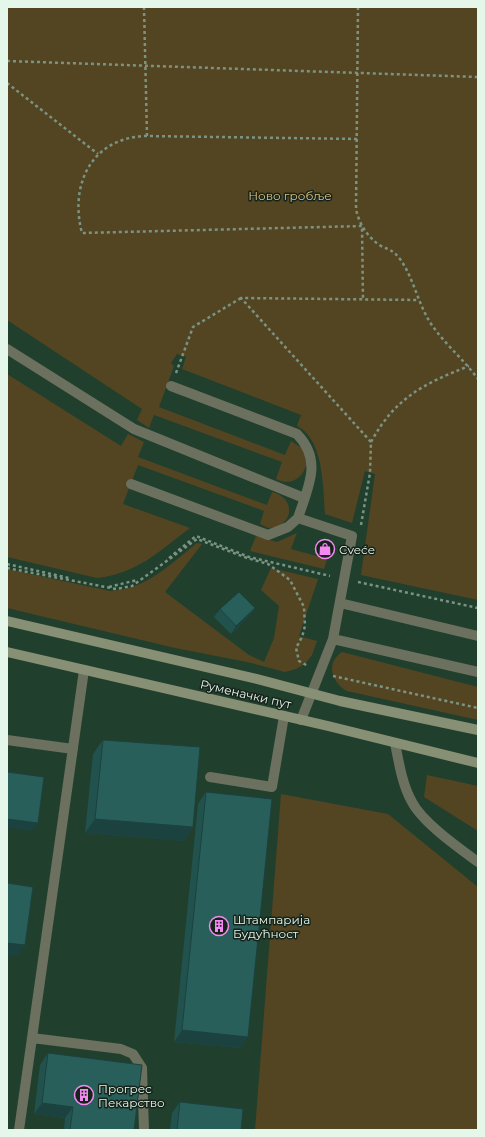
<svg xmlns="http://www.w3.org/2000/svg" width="485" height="1137" viewBox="0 0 485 1137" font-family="Montserrat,sans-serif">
<rect width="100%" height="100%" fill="#213f2d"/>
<path fill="#544522" d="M7,7h471v593l-117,-25 14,-101 -10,-3 -13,52 -27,-9c-2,-26 -1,-75 -28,-88l4,-11 -119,-46 4,-12 -9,-3 -6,9 3,3 -15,41 126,48 6,-14 12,8 4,13c-3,15 -15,25 -31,17l6,-17 -128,-47 -5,13 -12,-8 5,-11 -135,-89z
M7,374l114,72 7,-12 16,8 -6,15 129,48 5,-13c19,4 24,25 6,35l-10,1 -8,-4 4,-13 -126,-46 -15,39 67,24c-32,24 -52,45 -93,50l-90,-21z
M297,533l-6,16 36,10 -3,10 -74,-18 6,-15 21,6z
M197,543l5,1 -37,48 84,63 15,7 10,-24 5,-32 -18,-16 10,-22 47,11 -19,57 18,5 -5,14 -7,9 -9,5 -11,3 -38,-10 -72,-14 -168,-40v-39l103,22c37,-2 59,-26 87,-48z
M342,652l136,35v33l-131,-29c-15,-8 -22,-28 -5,-39z
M427,775l51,11v45l-54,-34z
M281,794l107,20 90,73v243h-223z"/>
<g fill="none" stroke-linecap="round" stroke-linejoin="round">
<path stroke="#7b9384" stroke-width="2.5" stroke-dasharray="3 3" stroke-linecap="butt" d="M144,7l3,129
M358,7l-2,202c3,15 12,29 25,37 9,4 13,5 19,13 15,21 18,48 34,69 13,18 31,33 44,51
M7,61l471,16
M7,83l91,71
M357,139l-210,-3c-55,1 -78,48 -65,97l280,-7 1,74
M176,373l17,-46 48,-29
M371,442c24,-44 52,-58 98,-76
M361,525l9,-52 1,-31 -130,-144 178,2
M169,558l27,-22 53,21 81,19
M7,564l62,14
M7,568l109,21 16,-3 65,-47 50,19 21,6 22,16 14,27 1,19 -3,11 -6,11 3,13 9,5
M358,582l120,26
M109,587l28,-7
M333,676l145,32"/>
<path stroke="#6b705f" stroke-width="10" d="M7,349l127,80 170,69
M171,386l126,48c26,27 11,53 1,84
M131,484l137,51 20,-8 10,-9 54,18 -19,103 -32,81
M340,603l138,33
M333,639l145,33
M7,740l66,9
M395,743c4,20 7,41 17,59 11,21 47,46 66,60
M210,777l62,10 12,-71
M32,1038l89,11 12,5 9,14 2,62
M19,1130l65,-460"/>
<path stroke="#878f74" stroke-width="10" d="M7,621l250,58 83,22 138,29
M7,652l321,74 150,37"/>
</g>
<path fill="#22524e" d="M255,608l-6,8 -18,18 -17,-17 6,-8z
M103,740l90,87 -10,14 -98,-8 8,-79z
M206,792l34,256 -66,-6 24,-238z
M48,1053l86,77h-70l1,-12 -31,-4 6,-49z
M180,1102l61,28h-71l2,-17z"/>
<path fill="#1c4240" d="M255,608l-6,8 -18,18 5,-8z
M7,819l31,4 -6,8 -25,-3z
M95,819l98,8 -10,14 -98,-8z
M7,943l18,2 -8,11 -10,-1z
M182,1030l66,7 -8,11 -66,-6z
M42,1103l31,4 -8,11 -31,-4z"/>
<path fill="#285f5b" stroke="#1c4240" d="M239,592l16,16 -19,18 -16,-17z
M103,740l97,7 -7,80 -98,-8z
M7,772l37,5 -6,46 -31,-4z
M206,792l66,7 -24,238 -66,-7z
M7,883l26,4 -8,58 -18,-2z
M48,1053l94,12 -8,65h-64l3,-23 -31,-4z
M180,1102l63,7 -2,21h-64z"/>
<defs>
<g id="shop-ring" transform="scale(1)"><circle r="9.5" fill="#16231a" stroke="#f38af1" stroke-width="1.5"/><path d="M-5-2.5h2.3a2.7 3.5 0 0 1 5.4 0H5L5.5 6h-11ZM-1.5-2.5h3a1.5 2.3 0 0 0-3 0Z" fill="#f38af1"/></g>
<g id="building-ring" transform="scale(1)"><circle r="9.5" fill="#16231a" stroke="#f38af1" stroke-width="1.5"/><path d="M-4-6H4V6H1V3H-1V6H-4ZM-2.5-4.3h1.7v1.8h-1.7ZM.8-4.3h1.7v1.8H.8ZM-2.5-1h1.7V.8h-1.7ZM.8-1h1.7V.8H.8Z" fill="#f38af1"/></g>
</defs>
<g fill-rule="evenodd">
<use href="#shop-ring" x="325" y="549"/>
<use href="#building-ring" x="219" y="926"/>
<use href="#building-ring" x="84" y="1095"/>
</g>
<g text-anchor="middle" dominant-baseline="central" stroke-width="3" stroke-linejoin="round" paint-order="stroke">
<g font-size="12" fill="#dec182" stroke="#16231a">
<text x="290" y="195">Ново гробље</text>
</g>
<g font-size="12" fill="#e5f6ea" stroke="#16231a" text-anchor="start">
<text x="339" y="549">Cveće</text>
<text x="233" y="919">Штампарија<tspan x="233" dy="14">Будућност</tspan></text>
<text x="98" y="1088">Прогрес<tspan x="98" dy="14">Пекарство</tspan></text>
</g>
<g font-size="12" fill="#e5f6ea" stroke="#16231a">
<text transform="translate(246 694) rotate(13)">Руменачки пут</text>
</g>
</g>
<rect width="485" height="1137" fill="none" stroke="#e5f6ea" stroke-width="16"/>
</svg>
